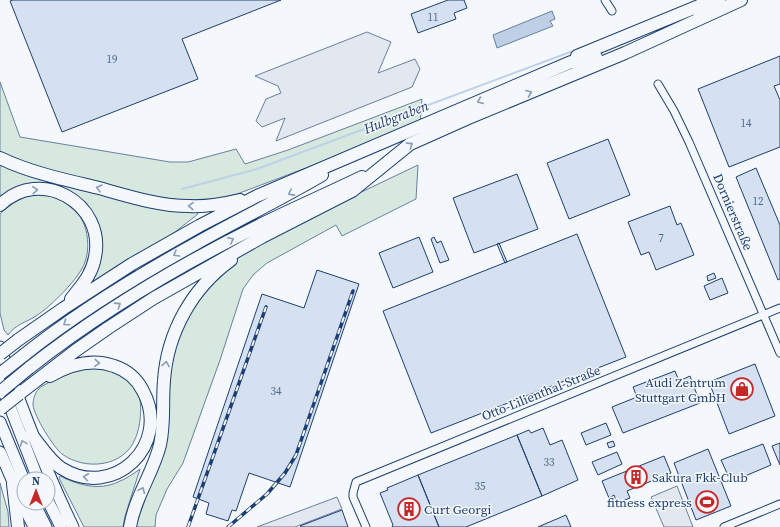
<svg xmlns="http://www.w3.org/2000/svg" width="780" height="527" viewBox="0 0 780 527" font-family="'Source Serif 4',serif">
<rect width="100%" height="100%" fill="#f4f7fb"/>
<path fill="#d7e8df" stroke="#687fa3" d="M0,82l20,55 150,25h18l48,-13 9,15 43,-14 134,-51 -2,26 -183,69 -25,6h-29l-19,-2 -21,-4 -107,-27 -36,-14z
M0,162l196,49 2,3 -23,18 -90,55c8,-14 17,-26 17,-42 0,-27 -23,-56 -49,-60 -8,-1 -17,2 -25,3 -11,2 -19,3 -28,10z
M418,165l-2,34 -74,37 -6,-11 -69,38 -14,12 -10,14 -23,71 -37,103 -16,26 -11,26 -1,12h-21l2,-10 18,-44 14,-93 7,-37 22,-43 38,-40 19,-13 97,-50z
M30,195c6,0 13,-2 19,0 10,2 26,14 32,23 7,11 9,31 4,44 -5,16 -35,45 -49,54 -11,7 -20,8 -28,19l-4,-5 -4,-17v-99c9,-9 18,-14 30,-19z
M86,368c5,0 12,-1 18,0 10,3 25,9 31,18 9,12 6,41 0,53 -11,28 -50,32 -73,15 -8,-6 -28,-38 -29,-49 0,-5 2,-13 6,-16 1,-2 5,-4 7,-5 14,-8 24,-12 40,-16z
M140,469l-15,47 -2,11h-39l-25,-49 1,-2c18,9 39,15 58,6 8,-3 15,-8 22,-13z
M0,483l8,29 1,15h-9z"/>
<path fill="#e3e8f0" stroke="#687fa3" d="M367,32l24,10 -13,31 37,-14 5,10 -8,18 -136,54 9,-23 -23,9 -6,-6 10,-22 15,-6 -3,-7 -23,-10z
M677,486l16,41h-29l-13,-30z
M337,497l5,12 -47,18h-38z"/>
<path fill="#bed0e5" stroke="#687fa3" d="M552,11l3,8 -5,2 3,5 -56,22 -4,-13z"/>
<g fill="none" stroke-linecap="round" stroke-linejoin="round">
<path stroke="#bed0e5" stroke-width="2" d="M182,189l75,-20 332,-124"/>
</g>
<path fill="#d5e0f0" stroke="#1d3f73" d="M13,0h268l-99,39 16,40 -136,53 -52,-131z
M448,0h16l3,8 -13,5 2,6 -38,14 -7,-19z
M780,56v28l-6,2 6,14v47l-51,20 -31,-78z
M608,139l22,56 -61,24 -22,-56z
M756,168l24,57v54l-2,1 -42,-103z
M517,174l21,55 -64,24 -21,-55z
M670,206l7,19 4,-2 13,32 -38,15 -7,-18 -8,3 -13,-33z
M577,234l49,123 -195,76 -48,-122z
M419,237l14,35 -40,16 -14,-35z
M434,237l3,6 4,-2 8,19 -9,3 -9,-24z
M499,243l8,19 -2,1 -8,-19z
M317,270l42,14 -69,203 -41,-14 -13,38 -4,-1 -4,11 -22,-7 3,-11 -16,-6 69,-203 42,14z
M714,273l2,5 -8,3 -1,-5z
M722,278l6,15 -18,7 -6,-14z
M755,364l20,52 -46,18 -20,-52z
M675,371l4,10 11,-5 10,27 -77,30 -11,-26 25,-10 -4,-10z
M606,423l5,12 -25,10 -5,-12z
M543,428l7,17 12,-5 16,40 -36,16 -25,-61 12,-5 2,3z
M517,435l25,61 -76,31h-27l-21,-52z
M613,441l2,5 -6,2 -2,-5z
M780,443v22l-8,-19z
M763,444l8,21 -40,17 -10,-22z
M708,449l23,57 -35,14 -22,-57z
M617,452l5,12 -24,11 -6,-13z
M664,456l7,17 -44,18 3,7 -13,5 -3,-8 -5,3 -7,-17z
M418,475l21,52h-47l1,-2 -13,-32 8,-3 -1,-2z
M342,510l6,17h-47l-1,-1z
M566,515l5,12h-33z"/>
<g fill="none" stroke-linecap="round" stroke-linejoin="round">
<g stroke="#1d3f73" stroke-width="9">
<path id="minor" d="M605,0l7,11
M658,84l16,27 15,31 91,211
M366,527l-13,-30v-4l3,-11 424,-174
M724,527l56,-23"/>
</g>
<g stroke="#1d3f73" stroke-width="13">
<path id="trunk" d="M0,347c22,62 45,122 73,180
M0,381l38,98
M0,422l24,58
M0,452l23,53 11,22
M48,501l13,26
M34,503l12,24"/>
</g>
<g stroke="#1d3f73" stroke-width="14">
<path id="motorway" d="M699,12l8,-3 12,-9
M577,56l129,-53
M0,158c31,15 66,22 99,30 29,8 60,18 90,18 17,1 34,-2 51,-6
M0,205c40,-39 106,-2 95,52 -3,18 -14,29 -24,42
M18,340l46,-32 68,-44 67,-38 58,-30 314,-134 8,1 17,-6
M24,355c54,-43 113,-79 173,-112 41,-23 84,-44 125,-68
M29,368c71,-56 149,-102 229,-142 34,-17 69,-32 104,-49
M19,394l56,-43 33,-23 46,-30 108,-61 90,-46 58,-47 56,-25 159,-66 116,-53
M31,434c10,12 18,26 30,34 52,33 111,-23 82,-77 -6,-12 -17,-21 -29,-25 -22,-8 -45,-1 -64,10
M13,484l5,43
M130,527c5,-30 23,-54 30,-82 5,-22 2,-43 4,-64 3,-48 28,-93 67,-121"/>
</g>
<use href="#minor" stroke="#f4f7fb" stroke-width="7"/>
<use href="#trunk" stroke="#f4f7fb" stroke-width="11"/>
<use href="#motorway" stroke="#f4f7fb" stroke-width="12"/>
<g stroke="#1d3f73" stroke-width="3.5">
<path id="rail" d="M188,527l78,-220
M228,527l39,-33 18,-21 11,-18 57,-164"/>
</g>
<use href="#rail" stroke="#f4f7fb" stroke-width="2" stroke-dasharray="6" stroke-linecap="butt"/>
<g stroke="#1d3f73" stroke-width="14" stroke-linecap="butt">
<path id="motorway-bridge" d="M0,354l18,-14
M0,374l24,-19
M0,392l29,-24
M0,409l19,-15"/>
</g>
<use href="#motorway-bridge" stroke="#f4f7fb" stroke-width="12"/>
</g>
<defs><path id="oneway-chevron" d="M-2-3.5L2.5 0L-2 3.5" fill="none" stroke-width="1.6" stroke-linecap="round" stroke-linejoin="round"/></defs>
<g stroke="#889bb7">
<use href="#oneway-chevron" transform="translate(529 93) rotate(-22)"/>
<use href="#oneway-chevron" transform="translate(480 101) rotate(157)"/>
<use href="#oneway-chevron" transform="translate(410 145) rotate(-33)"/>
<use href="#oneway-chevron" transform="translate(99 188) rotate(-166)"/>
<use href="#oneway-chevron" transform="translate(35 190) rotate(-5)"/>
<use href="#oneway-chevron" transform="translate(291 193) rotate(152)"/>
<use href="#oneway-chevron" transform="translate(191 206) rotate(-179)"/>
<use href="#oneway-chevron" transform="translate(231 240) rotate(-27)"/>
<use href="#oneway-chevron" transform="translate(176 254) rotate(150)"/>
<use href="#oneway-chevron" transform="translate(118 305) rotate(-33)"/>
<use href="#oneway-chevron" transform="translate(66 323) rotate(145)"/>
<use href="#oneway-chevron" transform="translate(97 363) rotate(3)"/>
<use href="#oneway-chevron" transform="translate(166 364) rotate(-81)"/>
<use href="#oneway-chevron" transform="translate(23 443) rotate(-111)"/>
<use href="#oneway-chevron" transform="translate(86 477) rotate(-173)"/>
<use href="#oneway-chevron" transform="translate(142 490) rotate(-66)"/>
</g>
<defs>
<g id="shop-ring" transform="scale(1.15)"><circle r="9.5" fill="#f4f7fb" stroke="#c62828" stroke-width="1.5"/><path d="M-5-2.5h2.3a2.7 3.5 0 0 1 5.4 0H5L5.5 6h-11ZM-1.5-2.5h3a1.5 2.3 0 0 0-3 0Z" fill="#c62828"/></g>
<g id="building-ring" transform="scale(1.15)"><circle r="9.5" fill="#f4f7fb" stroke="#c62828" stroke-width="1.5"/><path d="M-4-6H4V6H1V3H-1V6H-4ZM-2.5-4.3h1.7v1.8h-1.7ZM.8-4.3h1.7v1.8H.8ZM-2.5-1h1.7V.8h-1.7ZM.8-1h1.7V.8H.8Z" fill="#c62828"/></g>
<g id="stadium-ring" transform="scale(1.15)"><circle r="9.5" fill="#f4f7fb" stroke="#c62828" stroke-width="1.5"/><path d="M0-5a6.5 5 0 1 0 0 10a6.5 5 0 1 0 0-10ZM-3.5-1.8h7v3.6h-7Z" fill="#c62828"/></g>
</defs>
<g fill-rule="evenodd">
<use href="#shop-ring" x="742" y="389"/>
<use href="#building-ring" x="636" y="477"/>
<use href="#stadium-ring" x="707" y="502"/>
<use href="#building-ring" x="409" y="509"/>
</g>
<g text-anchor="middle" dominant-baseline="central" stroke-width="3" stroke-linejoin="round" paint-order="stroke">
<g font-size="11" fill="#4b6792">
<text x="433" y="17">11</text>
<text x="112" y="59">19</text>
<text x="746" y="123">14</text>
<text x="758" y="201">12</text>
<text x="661" y="238">7</text>
<text x="276" y="391">34</text>
<text x="549" y="462">33</text>
<text x="480" y="486">35</text>
</g>
<g font-size="13" fill="#1d3f73" stroke="#f4f7fb">
<text transform="translate(733 212) rotate(67)">Dornierstraße</text>
<text transform="translate(541 393) rotate(-22)">Otto-Lilienthal-Straße</text>
</g>
<g font-size="13" fill="#1d3f73" stroke="#f4f7fb" text-anchor="end">
<text x="726" y="382">Audi Zentrum<tspan x="726" dy="15">Stuttgart GmbH</tspan></text>
<text x="652" y="477" text-anchor="start">Sakura Fkk-Club</text>
<text x="692" y="502">fitness express</text>
<text x="424" y="509" text-anchor="start">Curt Georgi</text>
</g>
<g font-size="14" font-style="italic" fill="#1d3f73" stroke="#f4f7fb">
<text transform="translate(396 117) rotate(-21)">Hulbgraben</text>
</g>
</g>
<g transform="translate(36 491)"><circle r="19" fill="#f4f7fb" stroke="#9eadc5"/>
<path d="M0-3L7 15L0 10L-7 15Z" fill="#c62828"/>
<text y="-6" font-size="11" font-weight="bold" text-anchor="middle" fill="#1d3f73">N</text>
</g>
</svg>
